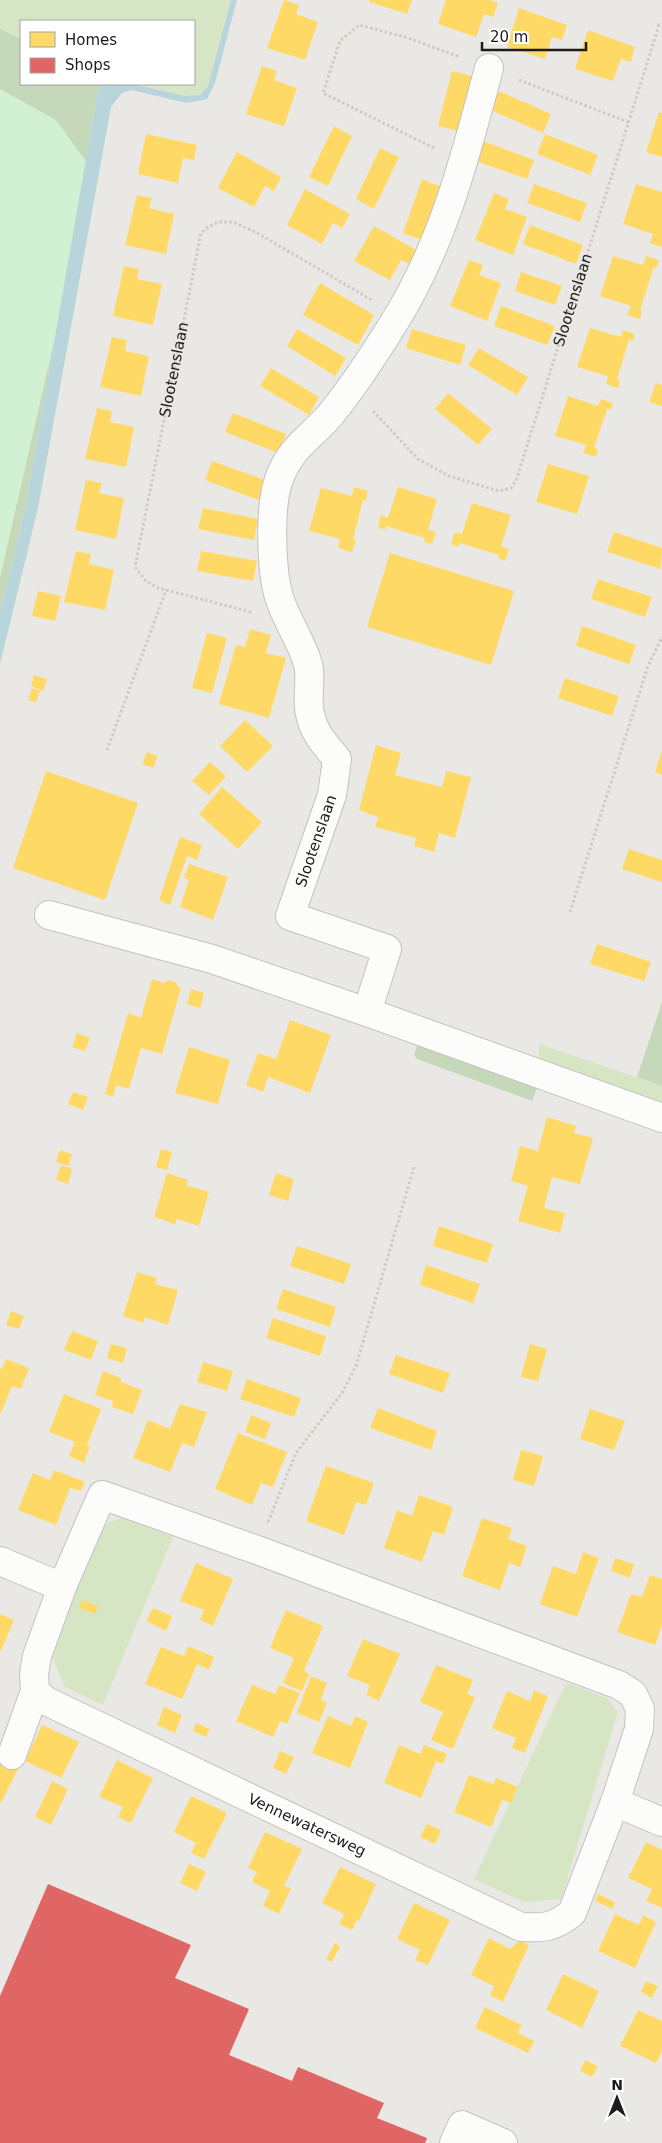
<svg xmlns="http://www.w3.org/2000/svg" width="662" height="2143" viewBox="0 0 662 2143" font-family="'DejaVu Sans',sans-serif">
<rect width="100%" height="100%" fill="#eae8e4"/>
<path fill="#d6e6c4" d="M0,0h231l-23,86 -3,5 -10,6 -63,-13h62v-63h-173v18l-21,-10z
M539,1044l123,42v22l-123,-45z
M122,1518l51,19 -70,168 -38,-18 -15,-35 55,-127 4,-3z
M566,1683l41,15 11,14 -57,187 -37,3 -50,-23z"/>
<path fill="#c5d8ba" d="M0,29l21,10v45h81l-4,6 -73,420 -25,102z
M662,1002v84l-25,-9z
M419,1042l120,41 -7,18 -115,-42 -3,-5z"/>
<path fill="#d2f0d2" d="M0,89l56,31 37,51 -93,407z"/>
<path fill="#b8d5dc" d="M231,0h6l-22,83 -8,16 -20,4 -56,-13 -9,3 -11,14 -73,401 -38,156v-52l25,-102 73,-420 4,-6h30l55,12 13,-1 8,-9z"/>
<path fill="#ffd966" d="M284,0l15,5 -3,9 22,8 -13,38 -38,-12z
M370,0h42l-5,14 -38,-12z
M446,0h44l8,3 -5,14 -9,-3 -8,23 -38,-13z
M519,8l48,17 -5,15 -10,-3 -7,22 -38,-12z
M588,30l47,17 -4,15 -10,-3 -8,22 -38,-12z
M262,66l15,5 -3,9 23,8 -13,38 -38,-12z
M452,71l20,5 -14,55 -20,-5z
M499,91l52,23 -8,19 -52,-23z
M659,112l3,1v44l-16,-5z
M334,126l18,10 -24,50 -19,-9z
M146,134l51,11 -3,15 -11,-2 -5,25 -40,-9z
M545,134l53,21 -8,20 -53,-21z
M480,140l54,20 -7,19 -54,-19z
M380,148l19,9 -25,52 -18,-10z
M237,152l44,25 -7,14 -9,-5 -11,21 -36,-19z
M422,179l19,8 -19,53 -19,-7z
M534,184l53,19 -7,19 -53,-19z
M636,184l26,8v55l-12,-4 3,-9 -30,-10z
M305,189l45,25 -8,14 -9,-5 -11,21 -35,-19z
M494,193l15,6 -4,10 22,8 -14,38 -38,-15z
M137,195l15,3 -3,10 25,6 -8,40 -41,-9z
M530,225l53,20 -7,19 -53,-20z
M374,226l44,25 -8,13 -9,-4 -11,20 -36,-19z
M613,256l30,9 3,-9 13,4 -3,8 -2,-1 -14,43 2,1 -2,8 -13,-4 4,-9 -31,-10z
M469,260l14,5 -4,10 22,8 -14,38 -37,-15z
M124,266l15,3 -2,10 25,5 -9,41 -40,-9z
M521,272l41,14 -7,19 -40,-14z
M320,283l54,32 -16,30 -55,-30z
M501,306l54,20 -8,19 -53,-19z
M590,328l31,9 2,-7 12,4 -2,7 -4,-1 -12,39 3,1 -2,8 -12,-4 2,-8 -31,-9z
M297,329l49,29 -11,18 -48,-30z
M412,329l54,16 -6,20 -54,-17z
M112,337l15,3 -2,11 24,5 -8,40 -41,-9z
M479,348l49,29 -11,18 -49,-30z
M271,368l48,29 -10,18 -49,-29z
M656,383l6,2v21l-13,-4z
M448,393l44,36 -14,16 -43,-36z
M568,396l30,10 3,-7 12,4 -2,7 -4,-1 -13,39 4,1 -2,8 -13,-4 3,-8 -31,-9z
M97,408l15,3 -2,11 24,5 -8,40 -41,-8z
M233,413l53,21 -8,19 -53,-21z
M212,461l53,19 -7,20 -53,-20z
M548,464l41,12 -12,38 -41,-12z
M86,480l16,3 -3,10 25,5 -8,41 -41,-9z
M354,487l14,4 -2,10 -3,-1 -10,39 3,1 -4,12 -14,-4 2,-9 -31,-8 12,-43 31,8z
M398,487l39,12 -9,31 8,2 -4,12 -8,-2 1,-4 -39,-12 -1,4 -7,-3 3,-12 7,3z
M472,503l39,12 -10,31 8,3 -4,12 -7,-3 1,-3 -39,-12 -2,4 -7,-3 4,-12 7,2z
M203,508l55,11 -4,21 -56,-11z
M614,532l48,16 -1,21 -54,-17z
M76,551l15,3 -2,10 25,6 -9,40 -41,-8z
M201,551l56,10 -4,20 -56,-10z
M390,553l124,38 -23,74 -124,-38z
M598,579l54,18 -7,20 -54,-18z
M38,591l23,5 -6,25 -23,-5z
M582,626l54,19 -7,19 -53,-18z
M250,629l21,6 -5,18 20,5 -17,60 -50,-14 17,-59 9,2z
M207,633l20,5 -15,55 -20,-5z
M34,675l13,4 -4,12 -12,-5z
M565,678l54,18 -7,20 -54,-18z
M32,688l8,3 -4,11 -8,-2z
M245,720l28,26 -26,26 -27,-26z
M376,745l25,8 -6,22 47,12 4,-16 25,6 -16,61 -16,-5 -5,19 -20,-6 2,-8 -41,-11 3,-10 -19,-7z
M662,751v24l-7,-3z
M147,752l11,4 -5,12 -11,-4z
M210,762l16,14 -17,19 -17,-14z
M46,771l92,32 -33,97 -92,-32z
M222,787l40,35 -24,27 -39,-35z
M180,837l22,8 -5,15 -10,-4 -17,49 -11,-5z
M629,849l33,11v22l-40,-13z
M189,864l39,13 -15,43 -33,-13 9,-27 -5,-2z
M597,944l54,18 -7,19 -54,-17z
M152,979l12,4 4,-3 8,2 1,4 4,2 -19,66 -21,-6 -12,41 -13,-4 -3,12 -8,-3 23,-81 13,5z
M191,989l13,4 -4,15 -13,-4z
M290,1020l41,15 -21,58 -42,-16 -5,15 -17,-7 12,-32 18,6z
M77,1033l13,5 -5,13 -13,-4z
M189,1047l41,13 -12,44 -43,-11z
M73,1092l15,5 -5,13 -15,-6z
M547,1117l29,9 -2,7 19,5 -13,46 -28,-7 -8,31 21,5 -5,20 -42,-12 10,-35 -17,-5 9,-35 18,5z
M161,1149l11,3 -5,18 -11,-3z
M60,1150l12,4 -3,12 -13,-4z
M61,1165l11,4 -4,15 -12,-4z
M167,1173l21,7 -2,5 23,7 -10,34 -22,-7 -2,5 -21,-7z
M276,1173l18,6 -6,22 -19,-6z
M439,1226l54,18 -6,19 -54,-17z
M297,1246l54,18 -7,20 -54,-18z
M426,1265l54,19 -7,19 -53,-18z
M137,1272l20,6 -2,6 23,6 -10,35 -23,-8 -2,6 -20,-7z
M283,1289l53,18 -6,20 -54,-18z
M11,1311l13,5 -5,13 -13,-4z
M273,1318l53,18 -6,20 -54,-18z
M72,1331l26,10 -7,19 -27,-10z
M111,1344l16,4 -4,15 -16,-5z
M530,1344l17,5 -9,32 -17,-4z
M396,1355l54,18 -7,20 -54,-19z
M6,1359l23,9 -8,21 -9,-3 -12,29v-46l1,1z
M203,1362l30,9 -6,20 -30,-9z
M103,1371l18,7v4l21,8 -9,24 -21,-7 1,-6 -18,-6z
M247,1379l54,19 -7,19 -54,-18z
M64,1394l37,15 -14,36 3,1 -6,17 -15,-7 6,-14 -26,-10z
M180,1404l27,8 -13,35 -12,-4 -12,29 -37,-14 15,-38 22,9z
M378,1408l59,23 -6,19 -61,-22z
M590,1409l35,12 -11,29 -34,-11z
M251,1415l20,8 -6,16 -20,-7z
M238,1433l49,19 -14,35 -12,-4 -9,22 -37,-16z
M521,1450l22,6 -9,30 -21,-6z
M326,1466l48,17 -8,22 -10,-3 -12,33 -38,-14z
M54,1470l31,12 -4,9 -11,-3 -14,37 -38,-15 15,-37 17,7z
M419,1495l34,12 -9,28 -11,-4 -11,31 -38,-14 13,-38 15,6z
M482,1518l30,10 -4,11 19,7 -7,21 -11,-4 -9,27 -38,-14z
M583,1552l16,6 -22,59 -37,-13 13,-38 23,8z
M615,1558l19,6 -4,14 -19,-7z
M196,1563l37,16 -20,47 -13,-6 4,-10 -24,-9z
M650,1575l12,4v46l-7,20 -38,-13 14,-38 11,3z
M82,1600l16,6 -3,8 -16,-6z
M153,1608l19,8 -6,15 -20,-10z
M286,1610l37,16 -19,45 5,3 -7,17 -19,-8 11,-25 -24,-10z
M0,1614l14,6 -14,33z
M363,1639l37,15 -21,47 -13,-6 4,-10 -23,-9z
M188,1646l26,11 -5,13 -12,-6 -15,35 -37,-15 16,-37 23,9z
M436,1665l37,15 -6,14 8,3 -22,52 -22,-9 12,-28 -23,-10z
M311,1676l16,7 -6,17 6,3 -8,19 -22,-9z
M252,1685l23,9 4,-9 21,8 -13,31 -7,-3 -7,16 -37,-16z
M534,1690l14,6 -23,57 -13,-5 4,-10 -24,-10 15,-37 23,10z
M164,1707l18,8 -7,18 -18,-8z
M328,1716l23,10 4,-10 13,6 -18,46 -38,-15z
M196,1723l14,6 -4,8 -13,-6z
M42,1725l37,17 -18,36 -36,-17z
M399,1745l21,9 4,-9 23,9 -4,10 -7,-3 -15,37 -37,-15z
M280,1751l14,6 -8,17 -13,-6z
M0,1753l21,10 -20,40 -1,-1z
M117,1760l36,18 -22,45 -13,-6 5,-10 -24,-10z
M469,1775l24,9 3,-6 22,9 -7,16 -9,-3 -11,27 -37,-15z
M52,1781l16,8 -17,36 -16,-8z
M191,1796l36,17 -23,46 -13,-6 5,-10 -22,-11z
M427,1824l14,6 -6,14 -15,-7z
M265,1832l37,17 -18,37 7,2 -12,26 -16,-8 7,-15 -18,-9 5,-10 -9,-4z
M646,1842l16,8v58l-16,-7 6,-12 -24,-11z
M189,1864l17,8 -9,19 -17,-8z
M340,1867l36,17 -17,37 -2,-1 -5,10 -13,-6 5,-10 -22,-11z
M598,1894l17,8 -2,7 -18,-8z
M414,1903l36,17 -22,45 -13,-5 5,-10 -23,-11z
M615,1914l24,11 4,-10 13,7 -21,46 -37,-17z
M489,1938l21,11 10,-9 9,5 -26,57 -13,-7 4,-9 -23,-11z
M335,1943l5,3 -8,16 -6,-3z
M563,1974l36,17 -17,37 -36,-18z
M646,1981l12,5 -6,12 -11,-6z
M485,2007l37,18 -4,8 16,8 -6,12 -53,-25z
M638,2010l24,11v31l-6,11 -36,-17z
M585,2060l13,6 -6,11 -12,-6z"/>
<path fill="#e06666" d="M48,1884l143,61 -16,33 74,31 -20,46 63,26 6,-14 86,36 -7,15 50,20 -2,5h-425v-147z"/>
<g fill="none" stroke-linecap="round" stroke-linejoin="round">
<g stroke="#c2c2c0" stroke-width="30">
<g id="minor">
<path d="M49,915l163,44 155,53 295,106"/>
<path id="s3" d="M367,1012l20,-63 -97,-33 42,-121 5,-36c-12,-15 -23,-25 -27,-45 -4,-16 2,-34 -2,-50 -7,-24 -22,-44 -29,-67 -8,-27 -10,-91 0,-118 12,-33 32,-41 52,-65 22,-27 41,-56 59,-85 52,-80 75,-171 99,-261"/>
<path d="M102,1495l155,55 362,135 14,9 7,15 -1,20 -24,73 -43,111c-19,15 -28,15 -51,14l-475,-226 -11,-10 -1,-17 3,-18 25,-69z"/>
<path d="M0,1561l62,26"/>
<path d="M12,1755l23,-64"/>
<path d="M615,1802l47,20"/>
<path d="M454,2143l8,-18 41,18"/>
</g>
</g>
<g stroke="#d4c7c5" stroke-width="3" stroke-dasharray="2.5 2.5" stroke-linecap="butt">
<path d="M519,80l109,42"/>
<path d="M434,148l-111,-55 17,-52 19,-16 46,12 55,20"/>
<path id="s1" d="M373,411l45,48 31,17 50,15 12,-3 5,-7 143,-456 3,-1"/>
<path id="s2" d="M251,612l-93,-24 -12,-7 -11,-14 66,-334 7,-6 10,-5h15l24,11 115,67"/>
<path d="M107,750l59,-160"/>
<path d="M570,912l78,-246 14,-29"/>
<path d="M268,1522l28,-69 46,-60 14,-27 58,-199"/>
</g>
<use href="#minor" stroke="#fcfcfb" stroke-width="28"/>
</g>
<g text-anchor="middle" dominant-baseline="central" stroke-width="5" stroke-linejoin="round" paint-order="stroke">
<g font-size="15" fill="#1b1b1b" stroke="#fff">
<text stroke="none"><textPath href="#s1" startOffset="364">Slootenslaan</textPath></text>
<text stroke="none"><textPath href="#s2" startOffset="329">Slootenslaan</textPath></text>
<text stroke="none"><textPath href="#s3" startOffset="248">Slootenslaan</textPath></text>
<text transform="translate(307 1825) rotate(25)">Vennewatersweg</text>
</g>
</g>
<rect x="20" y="20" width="175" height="65" fill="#ffffff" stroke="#a4a4a4"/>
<rect x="30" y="32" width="25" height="15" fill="#ffd966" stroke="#a4a4a4"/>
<text x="65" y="45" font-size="15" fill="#1b1b1b">Homes</text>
<rect x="30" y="58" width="25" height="15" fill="#e06666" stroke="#a4a4a4"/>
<text x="65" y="70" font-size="15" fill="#1b1b1b">Shops</text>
<g transform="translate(617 2098)" stroke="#ffffff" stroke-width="4" paint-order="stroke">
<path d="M0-4L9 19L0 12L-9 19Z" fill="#1b1b1b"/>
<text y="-8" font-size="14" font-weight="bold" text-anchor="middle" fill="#1b1b1b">N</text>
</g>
<path d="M482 42v8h104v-8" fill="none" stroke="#1b1b1b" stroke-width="2.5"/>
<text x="490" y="42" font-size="15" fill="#1b1b1b" stroke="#ffffff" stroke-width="4" paint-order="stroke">20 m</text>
</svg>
